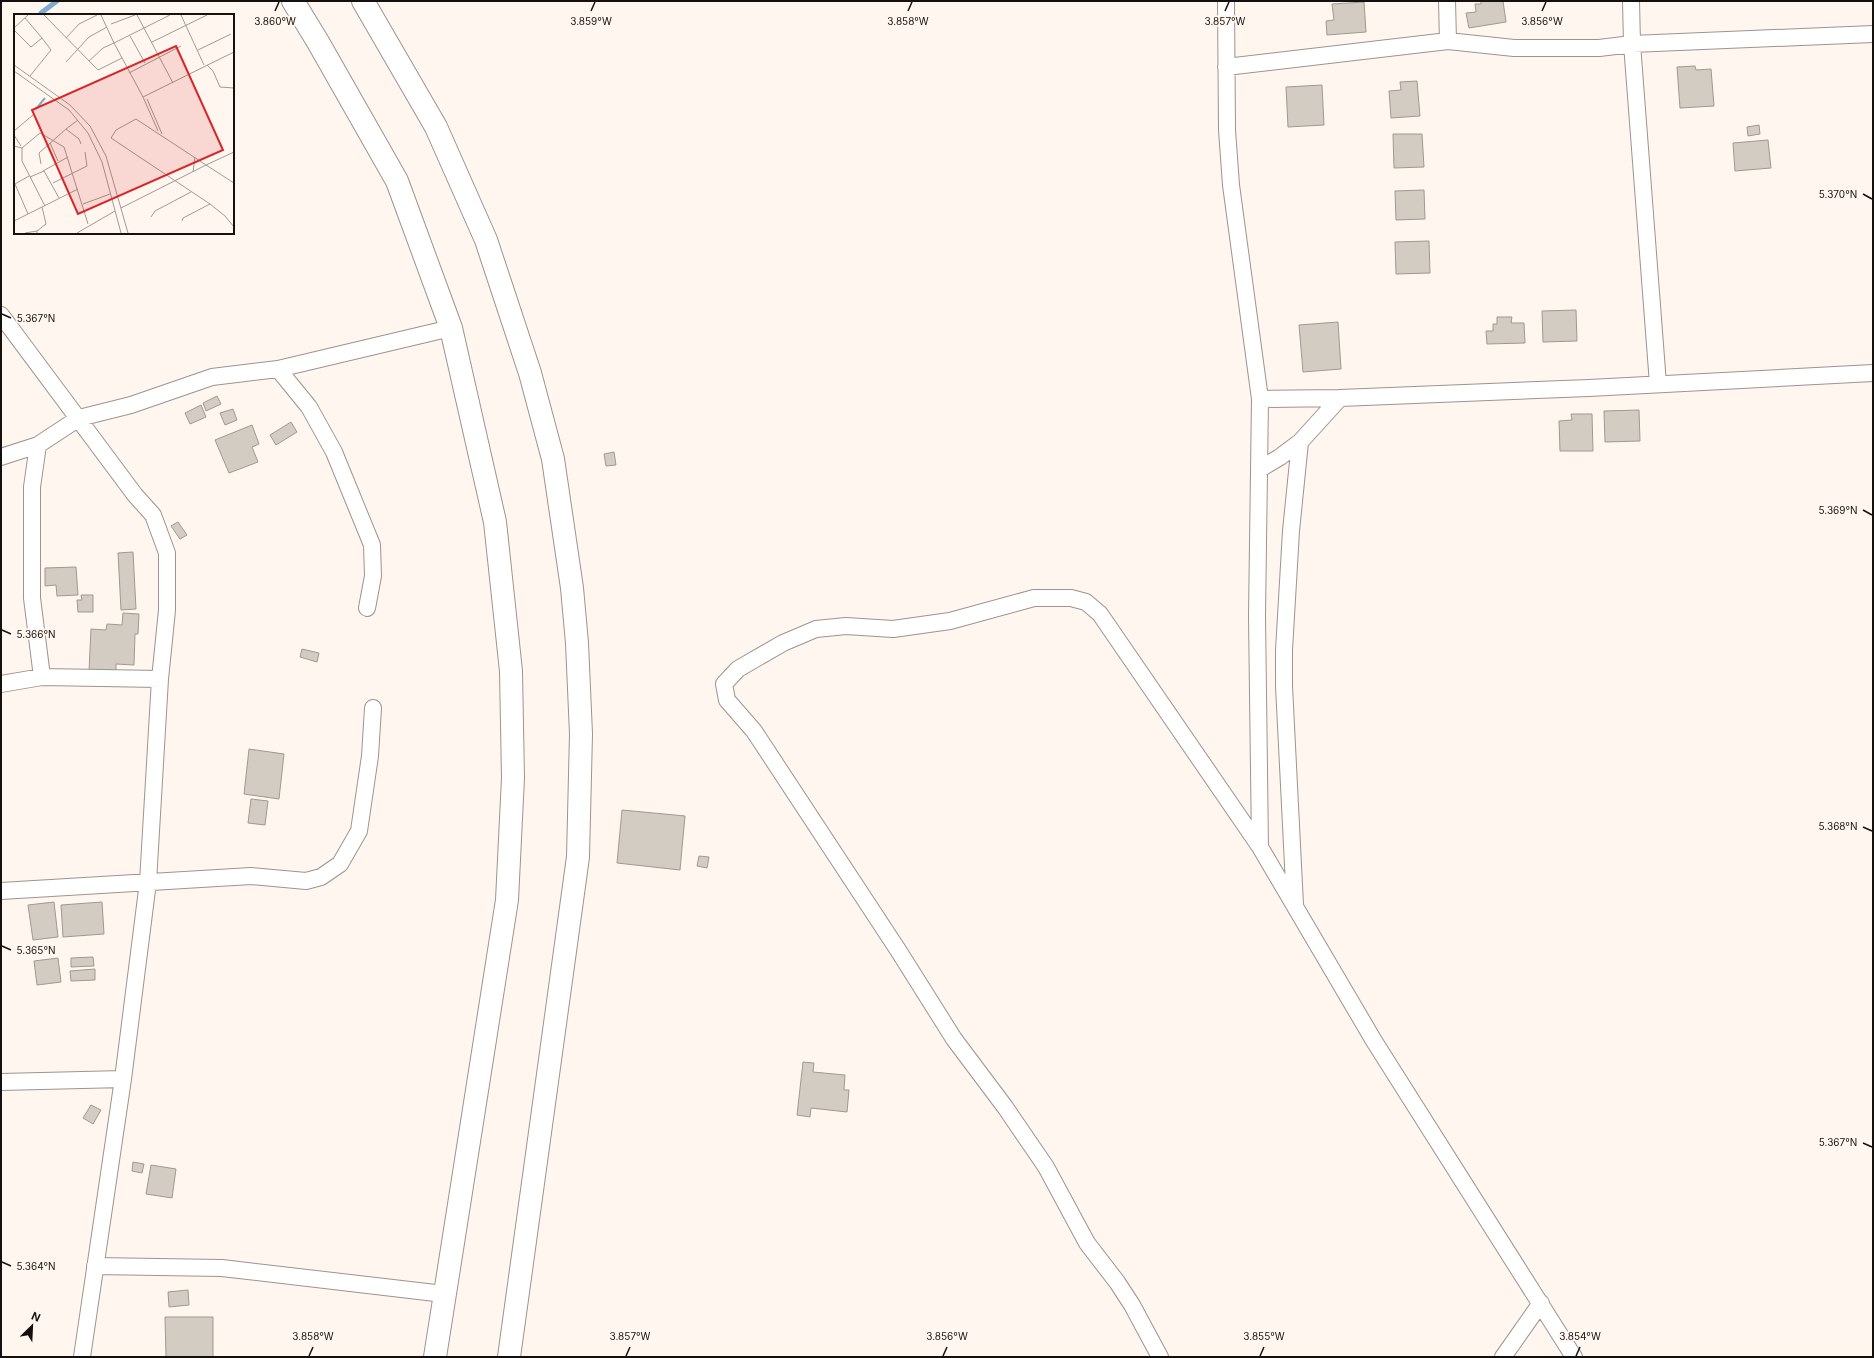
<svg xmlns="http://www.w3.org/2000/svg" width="1874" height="1358" viewBox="0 0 1874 1358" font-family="Inter,sans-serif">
<rect width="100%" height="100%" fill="#fff6f0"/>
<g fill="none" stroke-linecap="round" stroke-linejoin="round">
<path stroke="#7facd0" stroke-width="5" d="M41,13l16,-12"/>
</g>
<path fill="#d3ccc2" stroke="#9f998f" d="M1481,1h22l3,21 -37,6 -3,-15 10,-1 -1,-8h6z
M1364,2l2,30 -39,3 -1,-14 8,-1 -2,-16z
M1695,66l1,4 15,-1 3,37 -34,2 -3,-41z
M1417,81l3,35 -29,2 -2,-27 12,-1 -1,-8z
M1322,85l2,40 -36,2 -2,-40z
M1759,125l1,9 -12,2 -1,-9z
M1393,134h29l2,33 -30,1z
M1768,140l3,28 -36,3 -2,-28z
M1424,190l1,29 -29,1 -1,-29z
M1429,241l1,32 -34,1 -1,-32z
M1576,310l1,31 -34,1 -1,-31z
M1497,317h15l-1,6h13l1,20 -38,1 -1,-13h7v-7h4z
M1338,322l3,47 -38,3 -4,-47z
M217,396l4,8 -15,7 -3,-8z
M201,405l5,12 -16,7 -5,-11z
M233,409l4,11 -12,5 -5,-12z
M1639,410l1,31 -35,1 -1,-31z
M1571,414h21l1,37h-33l-1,-30 13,-1z
M291,422l6,10 -21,13 -6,-10z
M252,425l7,19 -7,3 6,15 -29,11 -14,-33z
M614,452l2,13 -10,1 -2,-12z
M178,522l9,13 -7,4 -9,-13z
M133,552l3,57 -15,1 -3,-57z
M76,567l2,28 -21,1 -1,-11 -11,1v-18z
M81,595h12v17h-15l-1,-12h5z
M123,613l16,1 -1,20h-3l-1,31 -18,-1v8l-27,-1 2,-42 15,1 1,-6 15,1z
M302,649l17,4 -2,9 -17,-5z
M249,749l35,5 -5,45 -35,-5z
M251,799l17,2 -3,24 -17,-2z
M622,810l63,6 -5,54 -63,-7z
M699,856l10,1 -2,11 -10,-2z
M54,902l4,35 -25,3 -5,-35z
M102,902l2,32 -41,3 -2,-32z
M93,957l1,9 -23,1v-9z
M58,958l3,24 -24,3 -3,-24z
M95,969v11l-24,1 -1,-10z
M803,1062l11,1 -1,9 32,3 -1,15h5l-2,22 -36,-4 -1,9 -13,-2z
M91,1105l10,5 -8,14 -10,-6z
M133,1162l11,2 -2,9 -10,-2z
M151,1165l25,4 -4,29 -26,-4z
M188,1290l1,15 -20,2 -1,-15z
M165,1317h48v40h-47z"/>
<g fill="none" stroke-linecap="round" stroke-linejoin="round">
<g stroke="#9e938d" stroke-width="18">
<path id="street" d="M1226,1l1,129 4,55 29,214
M1447,1l1,40
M1631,1l1,43 26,340
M1226,67l222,-26 66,7h85l33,-4 241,-10
M1,315l134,180 18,20 14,38v57l-7,69 -12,203 -25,197 -41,278
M278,369l173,-41
M38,445l-6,42v111l10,79
M1,457l37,-12 41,-27 52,-13 81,-28 66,-8 31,38 25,45 38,93 1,31 -6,32
M1260,469l20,-12 20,-15 40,-44
M1,684l41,-7 118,2
M1260,847l-3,-231 3,-217 80,-1 249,-10 284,-15
M1,891l250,-15 55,5 15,-4 19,-13 19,-33 11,-75 3,-48
M1295,905l-11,-219v-36l7,-119 9,-89
M1,1082l122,-3
M95,1266l127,2 222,26
M1160,1357l-28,-52 -15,-23 -30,-39 -41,-76 -41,-60 -51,-68 -56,-89 -144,-219 -27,-31 -3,-16 14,-15 45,-26 33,-14 30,-3 47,3 57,-8 84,-23h37l15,4 14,12 160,233 114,194 200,316
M1503,1357l38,-54"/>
</g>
<g stroke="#9e938d" stroke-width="24">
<path id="highway" d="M293,1l25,41 79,139 54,147 44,194 16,149 2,107 -6,122 -72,457
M363,1l73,126 50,113 44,133 23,86 19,129 5,55 4,91 -3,123 -69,500"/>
</g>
<use href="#street" stroke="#fff" stroke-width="16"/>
<use href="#highway" stroke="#fff" stroke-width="22"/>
</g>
<path fill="none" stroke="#14100e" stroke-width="1.5" d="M275,11l4,-9M591,11l4,-9M908,11l4,-9M1225,11l4,-9M1542,11l4,-9M1863,194l9,5M2,314l9,4M1863,510l9,5M2,630l9,4M1863,827l9,4M2,946l9,4M1863,1143l9,4M2,1262l9,4M309,1356l4,-9M626,1356l4,-9M943,1356l4,-9M1260,1356l4,-9M1576,1356l4,-9"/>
<g transform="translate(14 14)">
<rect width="220" height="220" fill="#fff6f0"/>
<path fill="none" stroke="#7facd0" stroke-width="2" d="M22,95l9,-11"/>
<path fill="none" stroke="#a19a96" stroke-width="1" d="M30,1l54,55 24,-12M123,1l36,68M167,1l23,50M97,10l24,-9M0,14l14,-13M0,16l17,17 11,-9 -17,-20M116,22l15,27M52,24l13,-14 18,-9M138,28l55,-27M184,36l33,-16M75,47l14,-13 11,-5 -13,-28M52,48l23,-25 18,-10M0,51l56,40 20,21 16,30 22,77M193,51l6,6 7,16 14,1M0,57l55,39 19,23 14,29 19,71M115,59l52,-27M16,62l21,-26 -9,-12M129,83l-29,-54 56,-28M133,85l15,35M52,115l12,-9M0,117l19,-16M144,117l-15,-34 91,-45M0,121l7,11M36,129l8,18M0,132l8,2 18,-15 24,14 24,77M8,134v13l23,45M220,138l-28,13 -70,-46 -20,11 -5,8 99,66 15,12 9,11M27,150l-2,-11 27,-24 13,10 2,5M29,157l25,-14M179,158l2,-15M16,163l14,-6 15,27M39,169l34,-17 -2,-14M69,190l27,-10M107,194l85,-43 28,18M14,200l-13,-30 14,-8M137,203l4,-6 36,-19M0,207l64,-32M168,207l1,-3 27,-14M11,219l12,-2M23,219v-2l9,-7 -4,-17M63,219l38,-22"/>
<path fill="#d62828" fill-opacity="0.15" stroke="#d62828" stroke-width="2" d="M162,32l47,104 -145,64 -46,-104z"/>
<rect width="220" height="220" fill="none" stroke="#14100e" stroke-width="2"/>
</g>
<g font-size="10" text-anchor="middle" fill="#14100e" stroke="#fff6f0" stroke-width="3.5" stroke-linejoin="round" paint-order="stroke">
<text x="275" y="25">3.860°W</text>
<text x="908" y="25">3.858°W</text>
<text x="1225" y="25">3.857°W</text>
<text x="1542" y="25">3.856°W</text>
<text x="591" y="25">3.859°W</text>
<text x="1838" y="198">5.370°N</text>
<text x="36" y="322">5.367°N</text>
<text x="1838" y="514">5.369°N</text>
<text x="36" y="638">5.366°N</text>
<text x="1838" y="830">5.368°N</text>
<text x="36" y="954">5.365°N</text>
<text x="1838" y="1146">5.367°N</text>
<text x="36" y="1270">5.364°N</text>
<text x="313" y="1340">3.858°W</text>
<text x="630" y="1340">3.857°W</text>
<text x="947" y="1340">3.856°W</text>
<text x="1264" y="1340">3.855°W</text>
<text x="1580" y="1340">3.854°W</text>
</g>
<rect width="1874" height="1358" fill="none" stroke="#14100e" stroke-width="4"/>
<g transform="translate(32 1326) rotate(24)" stroke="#fff6f0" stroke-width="3" paint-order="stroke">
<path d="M0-3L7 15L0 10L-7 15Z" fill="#14100e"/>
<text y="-6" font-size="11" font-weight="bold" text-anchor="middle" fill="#14100e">N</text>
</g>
</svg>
